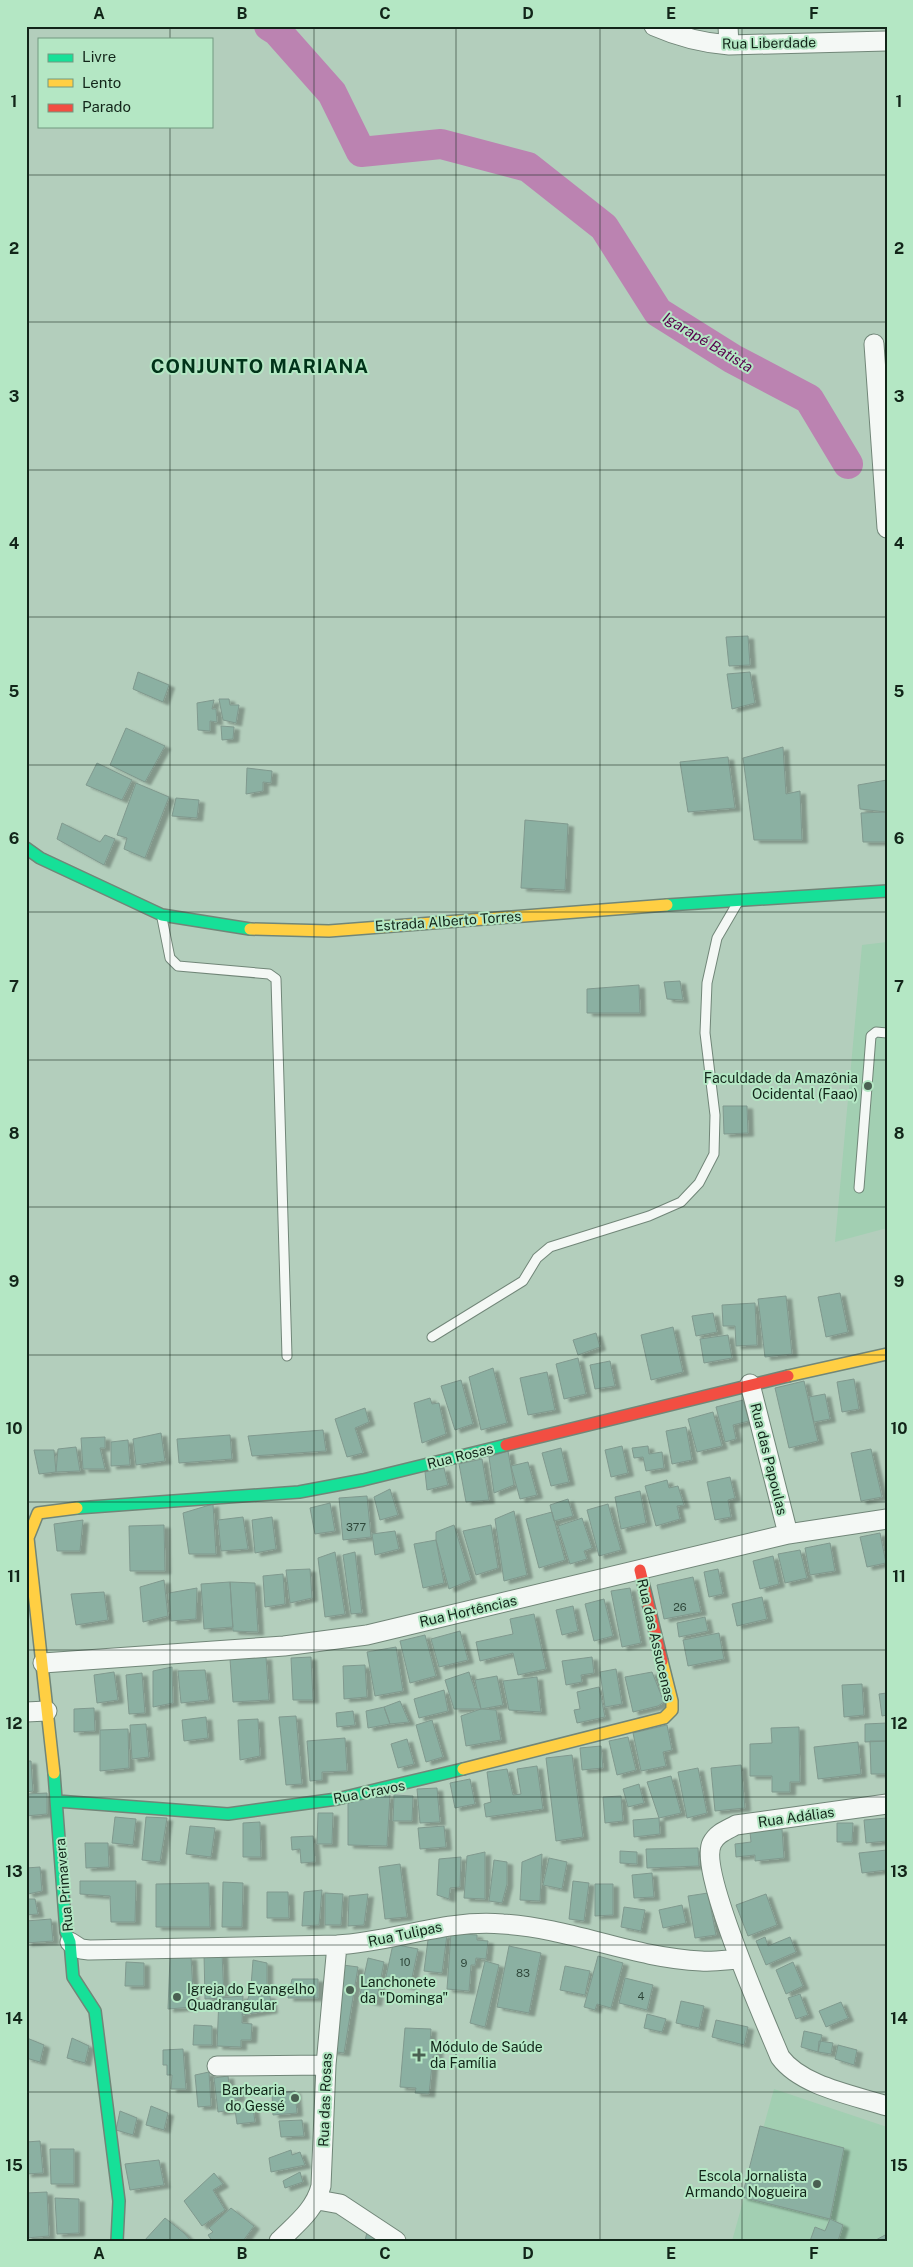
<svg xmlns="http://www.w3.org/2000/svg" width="913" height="2267" viewBox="0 0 913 2267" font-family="'Public Sans',sans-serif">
<defs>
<filter id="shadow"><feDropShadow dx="5.5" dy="3" stdDeviation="1" flood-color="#0004"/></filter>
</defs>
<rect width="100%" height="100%" fill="#b3cebc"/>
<path fill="#a2cfb2" d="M887,942v286l-52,14 27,-297z
M774,2089l113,38v114h-155z"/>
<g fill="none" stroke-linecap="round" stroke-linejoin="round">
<path stroke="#bb83b1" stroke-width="30" d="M269,26l8,5 55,62 29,59 80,-8 87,23 76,60 54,85 75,47 76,40 39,65"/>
</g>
<path fill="#8bb0a2" stroke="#80998e" filter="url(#shadow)" d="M748,636l2,29 -21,1 -3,-29z
M138,672l31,13 -6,17 -30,-13z
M750,672l5,31 -23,6 -5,-35z
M219,699h10l1,6h9l-3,18 -13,-3z
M214,700l-2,9h4l1,13 -7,-1v10l-12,-1 -1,-27z
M221,726l13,1 -1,12 -11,1z
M126,728l39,18 -20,36 -35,-17z
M783,747l3,47 14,-3 2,49h-48l-11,-82z
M728,757l7,51 -47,4 -8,-50z
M97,763l35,17 -10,20 -36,-15z
M247,768l25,3 -1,12 -8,-1v9l-17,3z
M887,780l-1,32 -26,-3 -2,-24z
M136,783l33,14 -24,61 -21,-9 3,-11 -10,-3z
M176,798l23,2 -2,18 -25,-2z
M886,812l1,30h-24l-2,-29z
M525,820l43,4 -3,66 -44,-2z
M62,823l38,19 5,-7 10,4 -11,26 -47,-26z
M680,981l3,19 -16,-1 -3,-17z
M639,985l1,28h-53v-24z
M723,1106h24l1,27 -24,1z
M840,1293l8,39 -22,5 -8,-40z
M786,1296l6,58 -27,3 -7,-58z
M755,1303l2,42 -21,1 -1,-20h-12l-1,-21z
M713,1313l4,19 -21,4 -4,-20z
M673,1327l10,45 -32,8 -10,-45z
M596,1333l4,14 -22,8 -5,-15z
M728,1335l4,23 -28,5 -4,-24z
M578,1358l8,36 -22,5 -8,-35z
M610,1361l5,25 -20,3 -5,-24z
M493,1368l14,55 -26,7 -12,-53z
M547,1372l8,38 -27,5 -8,-37z
M854,1379l5,30 -17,3 -5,-30z
M461,1380l12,44 -18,6 -14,-44z
M804,1381l14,60 -29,7 -14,-60z
M825,1394l5,25 -16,3 -5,-25z
M430,1398l2,6 7,-1 7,31 -24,9 -8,-40z
M743,1400l6,21 -16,4 3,14 -11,3 -9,-35z
M365,1408l4,14 -14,6 8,25 -16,4 -12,-38z
M713,1412l9,34 -25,6 -9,-33z
M686,1427l6,33 -20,4 -6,-33z
M323,1430l3,21 -74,5 -4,-20z
M161,1433l4,28 -29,4 -3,-26z
M230,1435l2,24 -53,4 -2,-24z
M105,1437v11h-5l5,21h-22l-2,-31z
M128,1440l2,25 -19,1v-24z
M622,1446l6,27 -17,4 -6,-27z
M648,1446l1,8 13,-2 2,16 -18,3 -3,-14 -9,1 -2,-10z
M76,1447l4,24 -24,1 2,-23z
M561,1448l8,34 -18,4 -9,-33z
M871,1449l11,48 -21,4 -10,-48z
M34,1450h20l2,22 -17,2z
M508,1451l6,34 -20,8 -5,-36z
M482,1459l7,41 -23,2 -7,-38z
M528,1462l9,33 -17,4 -9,-33z
M444,1468l4,17 -21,5 -2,-18z
M730,1477l5,21 -7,2 3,17 -16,3 -8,-38z
M667,1480l2,8 9,-2 6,19 -7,1 3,13 -24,7 -11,-40z
M390,1489l8,26 -18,5 -6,-23z
M640,1491l6,32 -25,6 -6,-32z
M367,1496l4,41 -28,3 -4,-42z
M568,1499l5,17 -19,5 -4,-16z
M330,1503l5,28 -20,3 -5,-26z
M213,1504l3,50h-27l-6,-41z
M608,1504l13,46 -22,6 -12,-46z
M514,1511l13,64 -23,6 -9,-62z
M552,1512l13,48 -26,8 -13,-49z
M243,1517l5,32 -27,2 -3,-31z
M272,1517l4,32 -21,4 -3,-33z
M582,1518l10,30 -8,3 3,8 -17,5 -12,-38z
M83,1520l-3,31h-23l-3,-27z
M164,1525l1,46h-35l-1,-45z
M454,1525l17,55 -22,9 -13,-49v-8z
M491,1525l7,43 -22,7 -13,-44z
M395,1531l4,18 -24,6 -3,-21z
M880,1533l6,30 -19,4 -7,-30z
M436,1540l8,43 -21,5 -9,-44z
M830,1543l5,28 -25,4 -5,-27z
M800,1550l7,28 -22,5 -7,-29z
M335,1552l10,62 -20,3 -7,-59z
M355,1552l7,61 -11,1 -8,-59z
M773,1556l6,28 -19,5 -7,-28z
M310,1569l2,29 -22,5 -4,-33z
M718,1569l5,25 -14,3 -5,-25z
M283,1574l2,30 -20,3 -2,-31z
M693,1577l8,35 -37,7 -7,-34z
M164,1580l4,36 -25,6 -3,-35z
M230,1582l25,1 3,49 -25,-1z
M230,1582l3,45 -29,2 -3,-45z
M197,1588l-1,31 -25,2 -2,-28z
M630,1588l11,55 -19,4 -11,-56z
M104,1592l4,28 -32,5 -5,-31z
M762,1597l5,22 -30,7 -5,-22z
M604,1599l9,37 -19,5 -9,-37z
M573,1606l5,25 -16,4 -6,-25z
M534,1614l12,55 -28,6 -5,-22 -33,8 -4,-19 37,-8 -3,-15z
M705,1617l3,14 -29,6 -2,-14z
M460,1631l8,29 -29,7 -8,-28z
M719,1633l5,26 -36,7 -5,-26z
M425,1635l11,41 -26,7 -10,-42z
M396,1647l7,44 -28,5 -8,-44z
M266,1657l3,43 -36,2 -3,-43z
M311,1657l2,43h-20l-2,-42z
M592,1657l2,16 -13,2 1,7 -16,3 -4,-24z
M365,1665l2,32 -23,2 -1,-33z
M172,1667l1,36 -20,4v-36z
M616,1669l6,35 -17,3 -5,-35z
M205,1670l4,30 -28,3 -3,-32z
M114,1672l4,28 -21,3 -3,-28z
M469,1672l12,37h-27l-9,-29z
M652,1672l12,30 -6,4 -25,6 -8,-35z
M142,1673l3,40 -16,1 -3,-39z
M497,1676l6,29 -22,4 -6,-29z
M537,1677l4,35 -32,-2 -6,-29z
M862,1684l2,31 -20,2 -2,-32z
M599,1687l6,30 -28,6 -3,-13 6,-1 -3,-17z
M444,1690l4,21 -29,7 -5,-19z
M887,1693v22l-5,1 -3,-22z
M400,1701l9,21 -19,2 -6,-17z
M384,1707l6,17 -22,4 -2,-17z
M94,1708l1,23 -21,1v-23z
M481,1709l15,1 5,30 -35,6 -5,-30z
M353,1711l2,14 -18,2 -1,-14z
M296,1716l6,68 -16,1 -7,-68z
M206,1717l2,21 -24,3 -2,-21z
M258,1719l2,37 -20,4 -2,-40z
M432,1720l11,37 -17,5 -10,-37z
M887,1723v18l-22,1v-18z
M146,1724l3,33 -17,2 -2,-34z
M667,1725l5,25 -9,2 3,14 -25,5 -8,-38z
M799,1727l1,55h-10v10h-18v-16h-22v-32l22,-1 -1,-15z
M128,1729l1,39 -29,3v-41z
M628,1737l8,33 -19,5 -8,-34z
M345,1738l2,33 -25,1v8l-12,1 -3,-40z
M407,1739l7,25 -16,4 -7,-24z
M870,1741h17v33h-16z
M858,1742l3,32 -43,5 -4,-32z
M601,1746l2,22 -21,2 -2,-22z
M572,1755l11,82 -27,4 -10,-83z
M26,1761h5l2,30 -7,1z
M741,1765l4,43 -30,3 -4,-43z
M537,1766l6,43 -57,8 -2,-13 7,-2 -4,-30 20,-3 6,26 8,-1 -4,-25z
M698,1768l9,45 -20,5 -9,-46z
M671,1776l10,37 -22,5 -12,-36z
M470,1779l5,25 -20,4 -5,-25z
M639,1784l5,19 -16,4 -5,-18z
M437,1788l3,34 -20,1 -3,-34z
M47,1793v21l-21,2v-22z
M390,1795l-3,51 -39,-1v-44z
M394,1795l19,1 -1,25h-19z
M621,1796l2,25 -18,2 -2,-26z
M318,1813h15l-1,31h-15z
M115,1817l21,2 -3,26 -21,-2z
M146,1817l21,1 -7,44 -18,-2z
M659,1818l1,16 -26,3 -1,-17z
M887,1818v23l-21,2 -2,-23z
M260,1822l1,35h-18v-34z
M837,1823h16l-1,19h-15z
M190,1826l25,2 -4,29 -25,-3z
M444,1826l2,21 -26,2 -2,-21z
M782,1829l2,29 -29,3v-6l-19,2 -1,-13 16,-2 -1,-10z
M313,1836l2,26 -14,1 -1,-14 -8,1 -1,-13z
M85,1843h23l1,24 -23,1z
M698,1848l1,18 -52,2 -1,-19z
M887,1850v20l-25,3 -3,-20z
M620,1851l17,1v12l-17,-1z
M485,1852v47l-21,-1 3,-42z
M542,1854l-2,47 -20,-1 2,-38z
M461,1857l-1,30 -10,1 -1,11 -12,-4 2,-36z
M549,1858l18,4 -5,27 -19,-4z
M494,1860l13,2v22l-5,19 -13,-2z
M400,1864l7,53 -22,2 -6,-52z
M40,1867l2,24 -14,3 -2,-5v-21z
M652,1873l2,24 -20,1 -2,-23z
M80,1881h56l-1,41h-24l-1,-26 -30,-2z
M573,1881l16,2 -5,38 -15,-2z
M223,1882l20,1 -1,44h-20z
M209,1883l1,44h-54v-43z
M595,1884h18v31l-18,1z
M322,1890l-3,35 -17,1 2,-34z
M267,1892h21l1,26h-22z
M325,1893l18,1 -2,31h-16z
M708,1893l8,42 -21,3 -7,-42z
M368,1894l-4,31 -16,1 1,-30z
M766,1894l11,31 -29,11 -12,-31z
M26,1899h9l3,15 -12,1z
M682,1905l4,18 -23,5 -4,-18z
M624,1907l21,3 -4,21 -20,-4z
M51,1919l2,22 -27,2v-22z
M429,1932l18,3 -5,38 -18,-2z
M451,1933l26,2v5l11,1 -2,18 -10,-1 -1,7h-4l-2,26 -22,-2z
M765,1937l3,9 22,-9 6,15 -30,13 -10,-24z
M393,1944l25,5 -8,38 -25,-6z
M509,1946l32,7 -12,60 -32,-6z
M222,1953l2,45 -19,1 -1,-45z
M598,1956l25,7 -12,45 -14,-4 -2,6 -11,-3z
M191,1957l3,50 -26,2 2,-51z
M368,1958l16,4 -8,41 -17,-4z
M253,1960l14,3v24l-16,-1z
M485,1961l14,4 -14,62 -15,-4z
M126,1962l18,1v23h-19z
M793,1962l10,24 -17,8 -10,-24z
M343,1965l15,2 -14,86 -15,-2z
M565,1966l25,5 -5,24 -25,-5z
M625,1978l28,7 -6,25 -28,-7z
M292,1979h26v19h-30z
M250,1993l20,3 2,14 -30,5z
M800,1994l8,21 -12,4 -8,-21z
M243,1996l-1,27 10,1 -1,16h-10v7l-24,-1 2,-48z
M681,2001l23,5 -5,22 -23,-5z
M841,2002l7,16 -22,9 -7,-16z
M647,2014l19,5 -4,13 -18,-4z
M716,2020l32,7 -4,18 -32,-8z
M194,2025l18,1v19h-19z
M405,2028l26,1 -1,15 8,1 -1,11h-4l-4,38 -14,-1 1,-5 -16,-1z
M804,2031l18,4 -4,17 -17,-5z
M27,2038l17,7 -4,17 -14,-4z
M72,2038l17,8 -4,17 -18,-5z
M819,2041l14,2 -2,11 -13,-2z
M838,2045l19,5 -3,15 -19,-6z
M183,2049l3,40h-15l1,-14h-5v-10h-4v-15z
M209,2072l2,34 -13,1 -3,-32z
M228,2076l2,15 9,-2v9l-8,2 1,10 -14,2 -4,-34z
M295,2091l2,22 -24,2 -1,-22z
M151,2106l17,7 -4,17 -18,-5z
M253,2107l2,15 -18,2 -2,-14z
M120,2111l17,7 -4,17 -17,-5z
M302,2120l2,16 -23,1 -2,-16z
M760,2126l84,22 -14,71 -88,-22z
M40,2141l3,32 -17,1v-32z
M50,2149h24v35h-23z
M291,2150l1,5 8,-3 5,13 -34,7 -2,-14z
M159,2160l5,25 -34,5 -5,-26z
M300,2172l3,10 -18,6 -2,-7z
M214,2173l9,11 -10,6 12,20 -23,16 -18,-25z
M47,2192l2,44 -23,2v-45z
M55,2198l24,1v34l-22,1z
M231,2208l23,18 -11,15h-31l-4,-6 5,-3 -4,-4z
M165,2218l19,15 7,8h-47z
M830,2219l13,6 -5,16h-28l5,-14 10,4z
M367,2232l19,9h-21z
M887,2234v7h-13z"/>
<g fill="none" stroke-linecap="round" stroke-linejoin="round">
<g stroke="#718678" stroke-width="11">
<path id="lane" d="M162,918l8,40 8,8 91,8 7,5 11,377
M859,1188l12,-152 5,-4 11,1
M432,1337l91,-56 14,-23 13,-11 99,-31 32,-14 18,-19 15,-29 1,-39 -10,-82 2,-50 10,-45 21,-36"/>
</g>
<g stroke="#718678" stroke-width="21">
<path id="street" d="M654,26c25,11 48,17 75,19l158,-4
M728,26l1,19
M874,344l13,184
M750,1384l38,150
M43,1663l241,-17 83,-11 421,-101 99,-15
M26,1712l21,-1
M887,1804l-151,21c-9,5 -19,8 -24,18 -14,27 54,180 68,214 21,29 73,38 107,49
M70,1942l11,7 8,1 248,-5c57,-3 107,-26 166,-21 67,4 131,34 198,37 12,1 25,-1 38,-2
M217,2066l109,-1
M318,2200l22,4 56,37
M279,2241c17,-17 36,-31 42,-55l5,-121 11,-120"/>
</g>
<g stroke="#718678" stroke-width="14">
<path id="fast" d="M26,848l14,10 122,57 88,14
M667,905l220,-14
M77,1508l222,-16 64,-12 143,-35
M54,1773l12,159 4,10 3,35 22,34 24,190 -2,40
M57,1801l171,13 109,-15 126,-30"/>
</g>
<g stroke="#718678" stroke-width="14">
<path id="slow" d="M250,929l79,2 338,-26
M788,1376l99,-22
M463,1769l201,-51 8,-8v-9l-10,-40
M54,1773l-26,-235 10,-25 39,-5"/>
</g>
<g stroke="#718678" stroke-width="14">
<path id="jam" d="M506,1445l282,-69
M640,1570l22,91"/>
</g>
<use href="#lane" stroke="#f4f8f5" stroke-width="9"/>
<use href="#street" stroke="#f4f8f5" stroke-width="19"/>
<use href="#fast" stroke="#16e098" stroke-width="11"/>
<use href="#slow" stroke="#ffcf43" stroke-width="11"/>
<use href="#jam" stroke="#f24e42" stroke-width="11"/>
</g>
<path fill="none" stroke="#122519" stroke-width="1" stroke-opacity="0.55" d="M170,26v13M314,26v2215M456,26v2215M600,26v2215M742,26v2215M170,126v2115M26,175h861M26,322h861M26,470h861M26,617h861M26,765h861M26,912h861M26,1060h861M26,1207h861M26,1355h861M26,1502h861M26,1650h861M26,1797h861M26,1945h861M26,2092h861"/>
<g fill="#4a6052" stroke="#b4e7c4" stroke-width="2">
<circle cx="868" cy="1086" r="5"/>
<circle cx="350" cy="1990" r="5"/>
<circle cx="177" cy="1997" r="5"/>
<path d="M416.5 2047.5h5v5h5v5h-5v5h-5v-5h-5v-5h5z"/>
<circle cx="295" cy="2098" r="5"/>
<circle cx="817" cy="2184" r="5"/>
</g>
<g text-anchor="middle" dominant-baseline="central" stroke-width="4" stroke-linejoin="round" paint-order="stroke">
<g font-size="11" fill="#30483b">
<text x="356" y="1527">377</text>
<text x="680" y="1607">26</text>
<text x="405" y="1962">10</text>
<text x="464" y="1963">9</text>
<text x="523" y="1973">83</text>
<text x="641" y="1996">4</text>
</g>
<g font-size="14" fill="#122519" stroke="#b4e7c4">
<text transform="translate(769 43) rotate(-1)">Rua Liberdade</text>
<text transform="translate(448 921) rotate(-4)">Estrada Alberto Torres</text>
<text transform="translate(460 1456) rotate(-14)">Rua Rosas</text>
<text transform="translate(769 1459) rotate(76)">Rua das Papoulas</text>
<text transform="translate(468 1611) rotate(-13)">Rua Hortências</text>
<text transform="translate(656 1640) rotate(77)">Rua das Assucenas</text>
<text transform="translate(369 1792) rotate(-11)">Rua Cravos</text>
<text transform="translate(796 1817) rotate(-8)">Rua Adálias</text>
<text transform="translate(64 1885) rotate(-95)">Rua Primavera</text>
<text transform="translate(405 1934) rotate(-12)">Rua Tulipas</text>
<text transform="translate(325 2100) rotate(-88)">Rua das Rosas</text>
</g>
<g font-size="14" fill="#122519" stroke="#b4e7c4" text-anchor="end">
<text x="858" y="1078">Faculdade da Amazônia<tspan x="858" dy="16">Ocidental (Faao)</tspan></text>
<text x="360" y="1982" text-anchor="start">Lanchonete<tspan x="360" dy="16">da "Dominga"</tspan></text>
<text x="187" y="1989" text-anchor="start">Igreja do Evangelho<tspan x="187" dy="16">Quadrangular</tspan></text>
<text x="430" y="2047" text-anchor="start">Módulo de Saúde<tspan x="430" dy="16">da Família</tspan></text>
<text x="285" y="2090">Barbearia<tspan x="285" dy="16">do Gessé</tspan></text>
<text x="807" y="2176">Escola Jornalista<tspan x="807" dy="16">Armando Nogueira</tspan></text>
</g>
<g font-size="15" font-style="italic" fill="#58004d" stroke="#b4e7c4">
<text transform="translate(708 342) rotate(31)">Igarapé Batista</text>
</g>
<g font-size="19" font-weight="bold" letter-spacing="1" fill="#003319" stroke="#b4e7c4">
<text x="260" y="366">CONJUNTO MARIANA</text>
</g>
</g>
<rect width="913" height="2267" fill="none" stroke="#b4e7c4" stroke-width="55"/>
<rect x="38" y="38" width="175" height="90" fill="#b4e7c4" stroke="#739980"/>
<rect x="48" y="54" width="25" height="8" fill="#16e098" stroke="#739980"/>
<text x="82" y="62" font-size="15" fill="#122519">Livre</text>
<rect x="48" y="79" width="25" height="8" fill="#ffcf43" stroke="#739980"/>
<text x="82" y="88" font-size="15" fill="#122519">Lento</text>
<rect x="48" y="104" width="25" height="8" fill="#f24e42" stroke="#739980"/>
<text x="82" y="112" font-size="15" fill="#122519">Parado</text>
<rect x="28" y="28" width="858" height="2212" fill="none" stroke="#122519" stroke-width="2"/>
<g font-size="16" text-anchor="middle" font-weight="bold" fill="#122519">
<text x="99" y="19">A</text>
<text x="242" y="19">B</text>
<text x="385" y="19">C</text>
<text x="528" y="19">D</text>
<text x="671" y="19">E</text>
<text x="814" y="19">F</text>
<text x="14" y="107">1</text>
<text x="899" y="107">1</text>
<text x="14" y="254">2</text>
<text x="899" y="254">2</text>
<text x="14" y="402">3</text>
<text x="899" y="402">3</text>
<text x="14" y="549">4</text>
<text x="899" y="549">4</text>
<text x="14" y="697">5</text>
<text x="899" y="697">5</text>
<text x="14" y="844">6</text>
<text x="899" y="844">6</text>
<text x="14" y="992">7</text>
<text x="899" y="992">7</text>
<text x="14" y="1139">8</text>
<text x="899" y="1139">8</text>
<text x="14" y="1287">9</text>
<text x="899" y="1287">9</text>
<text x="14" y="1434">10</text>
<text x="899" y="1434">10</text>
<text x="14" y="1582">11</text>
<text x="899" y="1582">11</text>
<text x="14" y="1729">12</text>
<text x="899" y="1729">12</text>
<text x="14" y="1877">13</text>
<text x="899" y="1877">13</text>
<text x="14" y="2024">14</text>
<text x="899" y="2024">14</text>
<text x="14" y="2171">15</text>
<text x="899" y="2171">15</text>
<text x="99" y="2259">A</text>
<text x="242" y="2259">B</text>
<text x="385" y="2259">C</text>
<text x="528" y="2259">D</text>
<text x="671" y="2259">E</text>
<text x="814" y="2259">F</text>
</g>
</svg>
